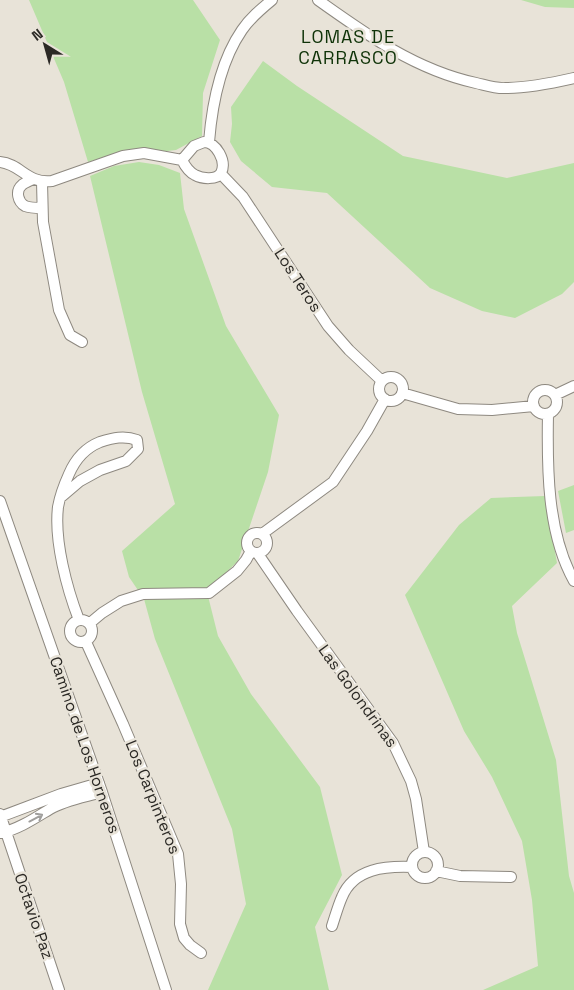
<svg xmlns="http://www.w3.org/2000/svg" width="574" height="990" viewBox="0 0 574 990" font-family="'Space Grotesk',sans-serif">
<rect width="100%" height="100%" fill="#e8e3d8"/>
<path fill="#b9e0a6" d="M29,0h164l27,40 -17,53 -1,43 -26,14 -17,2 -21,-4 -50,14 -24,-80z
M521,0h53v8l-29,-1z
M263,61l34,25 106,70 104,22 67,-15v119l-12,12 -47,24 -33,-7 -52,-23 -103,-95 -55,-6 -31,-26 -11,-19 2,-18 -1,-17z
M139,162l20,3 21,8 4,36 42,117 53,89 -11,57 -30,89 -22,21 -10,6 12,48 33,58 69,93 22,88 -27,52 14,63h-121l38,-86 -14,-75 -77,-190 -11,-40 -15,-22 -7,-26 53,-47 -33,-112 -52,-216 24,-10z
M574,485v45l-8,3 -8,-42z
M545,496l12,67 -45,43 5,27 39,127 13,116 5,17v97h-91l55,-24 -6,-66 -10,-59 -30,-64 -28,-46 -59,-136 54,-70 32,-27z"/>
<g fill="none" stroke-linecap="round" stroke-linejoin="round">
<g stroke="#8e8980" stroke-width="12">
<path id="minor" d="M318,0c49,35 98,70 158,83 9,2 20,6 30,5 23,0 46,-5 68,-10
M204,142c12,0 23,19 17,31 -4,7 -19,6 -26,2 -6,-3 -10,-9 -13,-15l12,-14z
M209,142c3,-37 11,-80 33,-112 8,-12 19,-21 30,-30
M0,162c21,2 27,22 52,19l71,-25 21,-3 38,7
M221,174l22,23 85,129 21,24 33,31
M33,179c-4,2 -9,4 -11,6 -7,6 -4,17 3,21 5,2 12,2 17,2
M42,182l1,40 16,88 11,25 12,7
M379 389a12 12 0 1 1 24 0a12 12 0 1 1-24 0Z
M533 402a12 12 0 1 1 24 0a12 12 0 1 1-24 0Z
M402,393l56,16 34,1 42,-4
M555,395l19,-9
M548,414c-1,53 -1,119 26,167
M60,498l20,-17 20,-11 26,-9 12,-12 -1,-9c-13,-5 -24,-2 -37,2 -15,6 -25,18 -31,32 -5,11 -9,22 -11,33 -4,34 9,82 21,113
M0,501l102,291 64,198
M247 543a10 10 0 1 1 20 0a10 10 0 1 1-20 0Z
M262,534l71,-52 34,-51 18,-32
M258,554l39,57 96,132 18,38 5,18 8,53
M70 631a11 11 0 1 1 22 0a11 11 0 1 1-22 0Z
M90,623l12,-10 19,-12 22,-7 66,-1 28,-22 9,-11 5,-9
M86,642l37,82 55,130 3,30 -1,40 4,14 6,7 11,8
M0,814l59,176
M0,817l61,-23 38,-11
M1,833c18,-4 34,-15 49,-24 15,-9 35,-12 52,-17
M412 865a13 13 0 1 1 26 0a13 13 0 1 1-26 0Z
M436,871l24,5 51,1
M332,926c3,-9 6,-20 10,-29 12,-29 44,-31 70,-30"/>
</g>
<use href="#minor" stroke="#fff" stroke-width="10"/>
</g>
<defs><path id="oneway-shaft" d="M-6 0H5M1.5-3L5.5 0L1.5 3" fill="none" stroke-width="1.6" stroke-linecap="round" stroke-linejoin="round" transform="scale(1.25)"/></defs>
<use stroke="#a09f9d" href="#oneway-shaft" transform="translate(36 818) rotate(-28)"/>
<g text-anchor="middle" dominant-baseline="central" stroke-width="5" stroke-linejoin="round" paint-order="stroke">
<g font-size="16" fill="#2b2925" stroke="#e8e3d8">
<text transform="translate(298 280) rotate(57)">Los Teros</text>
<text transform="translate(358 696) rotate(54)">Las Golondrinas</text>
<text transform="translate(85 745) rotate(71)">Camino de Los Horneros</text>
<text transform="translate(153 797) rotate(68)">Los Carpinteros</text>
<text transform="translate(34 916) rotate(71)">Octavio Paz</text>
</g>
<g font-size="18" letter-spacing="1" fill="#0f3308" stroke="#e8e3d8">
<text x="348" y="36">LOMAS DE<tspan x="348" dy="21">CARRASCO</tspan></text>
</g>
</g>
<g transform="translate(45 45) rotate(323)" stroke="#e8e3d8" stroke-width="4" paint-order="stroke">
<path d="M0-4L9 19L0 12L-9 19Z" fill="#2b2925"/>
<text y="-8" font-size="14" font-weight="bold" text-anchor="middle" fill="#2b2925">N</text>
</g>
</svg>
